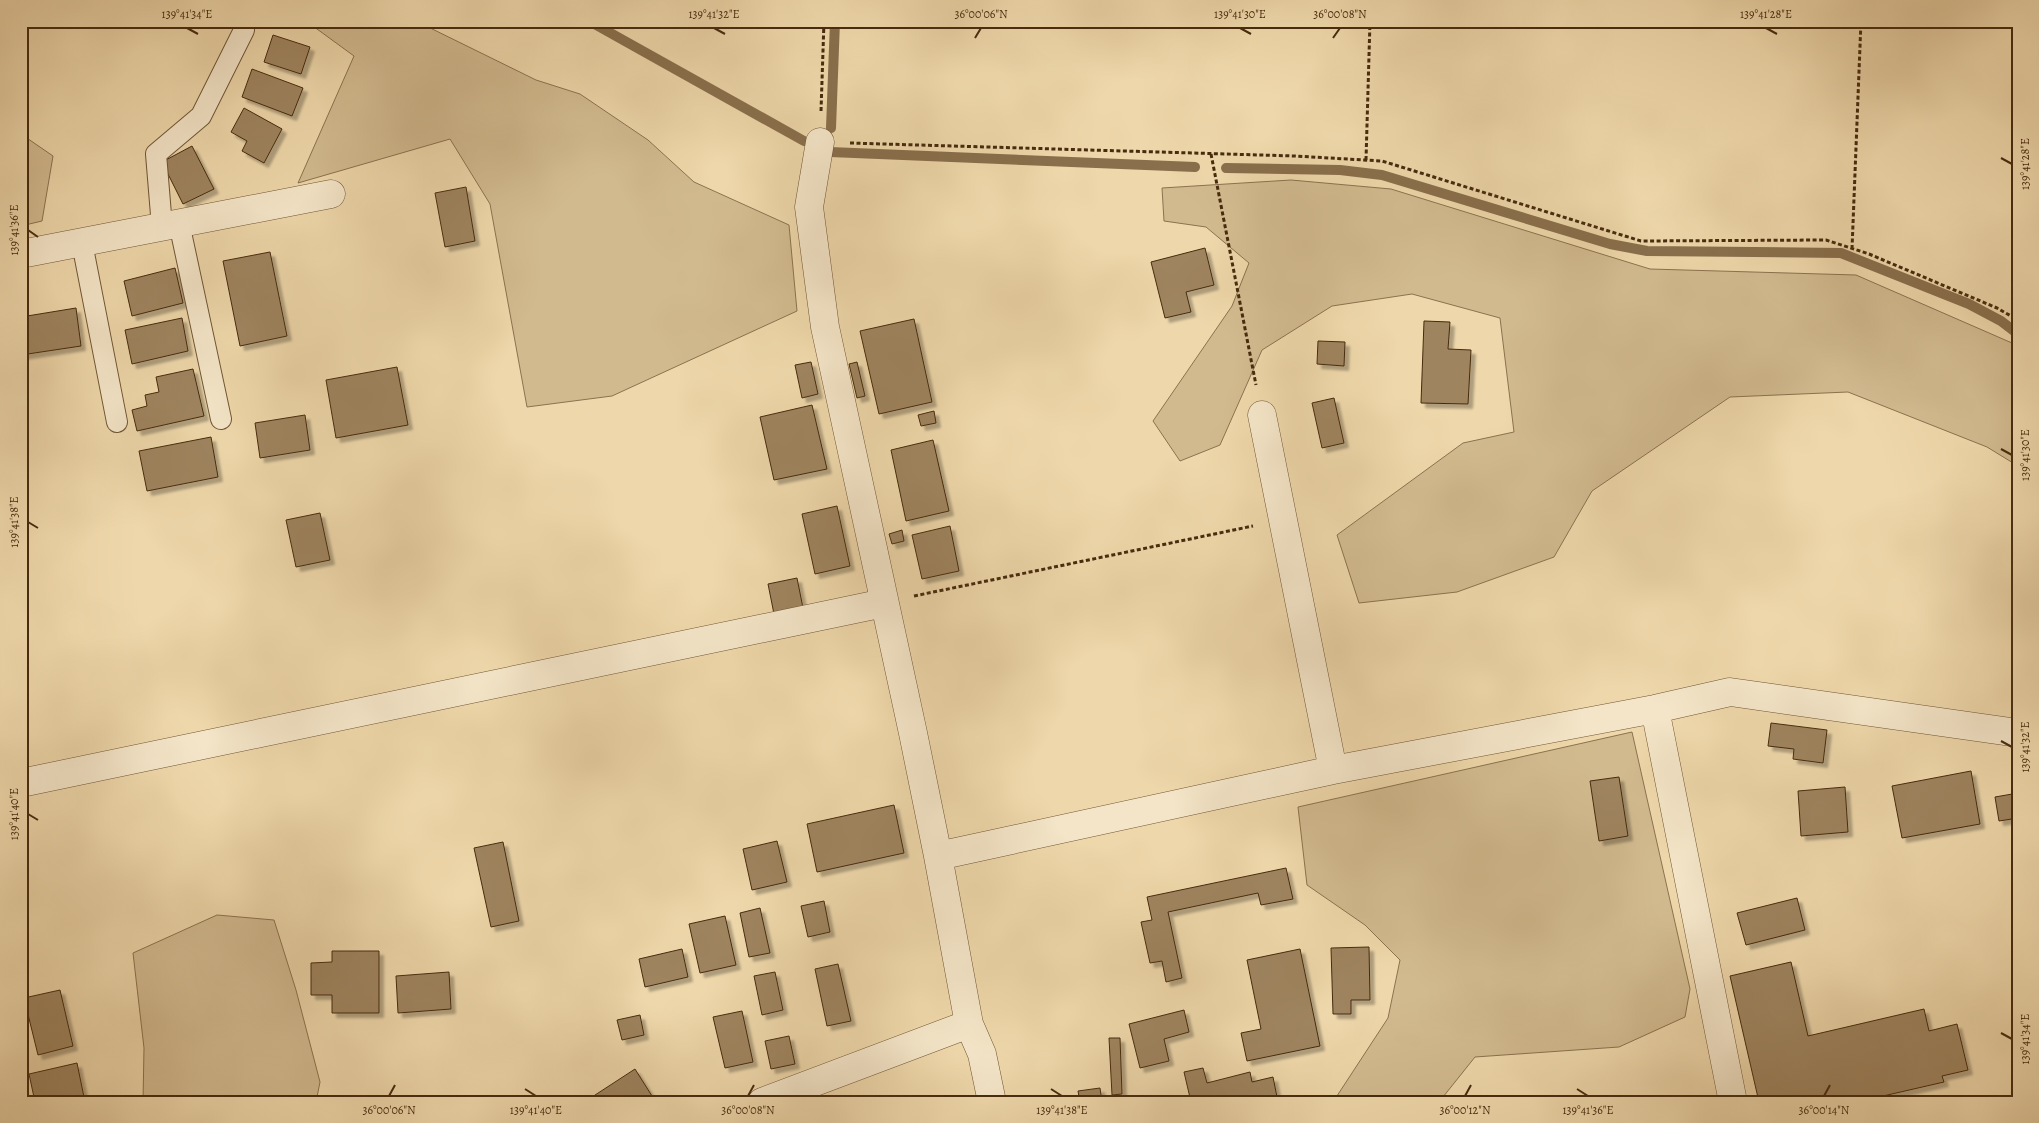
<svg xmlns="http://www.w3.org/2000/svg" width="2039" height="1123" viewBox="0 0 2039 1123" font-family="Alegreya,serif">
<defs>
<filter id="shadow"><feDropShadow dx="4.5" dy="4.5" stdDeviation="1" flood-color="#0004"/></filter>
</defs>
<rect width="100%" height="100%" fill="#eed7aa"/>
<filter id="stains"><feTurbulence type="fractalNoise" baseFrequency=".004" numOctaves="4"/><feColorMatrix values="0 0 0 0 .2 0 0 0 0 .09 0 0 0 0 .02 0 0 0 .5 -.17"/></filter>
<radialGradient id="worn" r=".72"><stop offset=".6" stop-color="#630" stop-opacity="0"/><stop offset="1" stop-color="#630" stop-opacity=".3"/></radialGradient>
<path fill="#d2ba8f" stroke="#8c724e" d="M306,21h110l120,59 44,14 68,46 46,42 95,43 8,86 -185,85 -85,11 -37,-203 -40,-65 -152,44 56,-127z
M21,134l32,22 -11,65 -21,5z
M1291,180l100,9 259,80 206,6 156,68 6,6v117l-31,-19 -139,-55 -118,5 -138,94 -38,66 -97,35 -98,11 -22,-68 126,-92 51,-11 -14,-114 -88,-24 -80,12 -70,44 -42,95 -40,16 -27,-40 79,-115 17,-43 -43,-36 -42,-6 -2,-33z
M1632,732l58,257 -5,28 -66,30 -144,10 -36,45h-106l55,-84 12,-58 -35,-35 -58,-40 -9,-78z
M217,915l57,5 22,70 24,92 -4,20h-173l1,-54 -11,-95z"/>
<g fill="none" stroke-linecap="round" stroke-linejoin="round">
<path stroke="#896f4c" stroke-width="10" d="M589,21l215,120
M831,128l4,-107
M830,152l365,15
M1226,168l114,2 42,5 228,69 37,7 194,2 128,51 32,17 17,13"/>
</g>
<path fill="#9e845f" stroke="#472b0e" filter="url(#shadow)" d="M273,35l37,12 -9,27 -37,-12z
M252,69l51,19 -11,28 -50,-19z
M244,108l38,21 -18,34 -22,-12 5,-10 -16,-9z
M192,146l22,43 -31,15 -21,-42z
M466,187l9,54 -30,6 -10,-54z
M1205,248l9,37 -28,7 5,20 -26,6 -14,-56z
M270,252l17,84 -47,10 -17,-85z
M175,268l8,35 -51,13 -8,-35z
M76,308l5,38 -60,9v-38z
M182,318l6,33 -56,13 -7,-34z
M914,319l18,83 -53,12 -19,-83z
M1424,321l26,1 -2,27 23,1 -3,54 -47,-1z
M1318,341l27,1 -1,24 -27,-2z
M811,362l7,32 -16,4 -7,-33z
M857,362l8,34 -8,2 -8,-34z
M397,367l11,58 -72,13 -10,-58z
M193,369l11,47 -67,15 -5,-21 15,-4 -2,-11 14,-3 -3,-15z
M1334,398l10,45 -22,5 -10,-45z
M812,405l15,64 -53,11 -14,-63z
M934,411l2,12 -15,3 -3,-11z
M305,415l5,35 -50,8 -5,-35z
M211,437l7,40 -71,14 -8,-40z
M933,440l16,71 -43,10 -15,-71z
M837,506l13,60 -35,8 -13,-60z
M320,513l10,47 -34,7 -10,-47z
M950,526l9,45 -37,8 -10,-44z
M902,530l2,11 -12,3 -3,-10z
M797,578l6,30 -29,6 -6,-30z
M1771,723l56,7 -4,33 -30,-4 1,-10 -26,-3z
M1971,771l9,53 -78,14 -10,-52z
M1619,777l9,59 -29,5 -9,-60z
M1845,787l3,45 -47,4 -3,-45z
M2018,793v25l-19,3 -4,-24z
M894,805l10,48 -87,19 -10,-48z
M777,841l10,41 -35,8 -9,-41z
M503,842l16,79 -28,6 -17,-79z
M1286,868l7,31 -32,6 -3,-12 -90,19 14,66 -16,4 -4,-21 -12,2 -9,-41 11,-2 -5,-23z
M1797,898l8,32 -59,15 -9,-32z
M824,901l6,31 -22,5 -7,-31z
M760,908l10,45 -21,4 -9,-44z
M725,916l11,49 -36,8 -11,-49z
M1369,947l1,53h-19v14h-18l-2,-66z
M682,949l6,28 -43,10 -6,-28z
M1300,949l20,97 -73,15 -6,-28 20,-4 -14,-69z
M332,951h47v62h-47v-18h-21v-32l21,-1z
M1791,962l17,74 116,-27 5,22 28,-7 11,46 -26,6 2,6 -87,20h-98l-29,-126z
M838,964l13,57 -24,5 -12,-57z
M449,972l2,37 -53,4 -2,-37z
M775,972l8,38 -21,5 -8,-39z
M60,990l13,56 -35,9 -14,-57z
M1184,1010l5,22 -25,7 5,22 -29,7 -11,-44z
M742,1011l11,51 -28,6 -12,-51z
M640,1015l4,20 -22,5 -5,-20z
M789,1036l6,28 -24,5 -6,-28z
M1109,1038h11l2,56 -10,1z
M77,1063l8,39h-50l-6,-28z
M1203,1068l4,15 43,-11 2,10 21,-5 5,25h-87l-7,-30z
M635,1069l17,27 -9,6h-48l-3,-5z
M1100,1088l2,14h-22l-2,-11z"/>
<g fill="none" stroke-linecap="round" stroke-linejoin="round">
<g stroke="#715635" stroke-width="22">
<path id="service" d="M179,223l42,196
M162,227l-6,-73 45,-38 43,-86
M82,243l35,179"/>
</g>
<g stroke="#715635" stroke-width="29">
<path id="minor" d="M820,142l-11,65 16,120 88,406 25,123
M21,254l310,-60
M1262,415l71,355
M1655,709l78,393
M21,783l863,-180
M762,1102l207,-78
M992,1102l-10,-48 -13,-30 -31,-168 395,-86 322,-61 75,-17 288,41"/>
</g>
<path stroke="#472b0e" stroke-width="3" stroke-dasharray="4 2.5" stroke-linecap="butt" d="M821,111l3,-90
M850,143l445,13 87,5 259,80 185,-1 43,14 128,54 21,12
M1211,154l45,231
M1366,160l4,-139
M1852,249l9,-228
M914,596l339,-70"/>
<use href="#service" stroke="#f4e5c8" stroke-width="20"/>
<use href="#minor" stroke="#f4e5c8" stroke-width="28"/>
</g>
<path fill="none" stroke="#472b0e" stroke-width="2" d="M187,28l11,6M714,28l11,6M1240,28l11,6M1766,28l11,6M975,38l6,-10M1333,38l7,-10M2001,158l11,6M28,230l10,7M2001,449l11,6M28,522l10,6M2001,741l11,6M28,814l10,6M2001,1033l11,6M525,1089l11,7M1051,1089l11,7M1577,1089l11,7M389,1096l6,-11M748,1096l6,-11M1465,1096l6,-11M1824,1096l6,-11"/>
<rect width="2039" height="1123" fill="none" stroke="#eed7aa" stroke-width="55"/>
<rect x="28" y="28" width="1984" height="1068" fill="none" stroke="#472b0e" stroke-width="2"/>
<g font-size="12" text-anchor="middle" fill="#472b0e">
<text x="187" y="18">139°41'34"E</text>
<text x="714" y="18">139°41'32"E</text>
<text x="981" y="18">36°00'06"N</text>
<text x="1240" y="18">139°41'30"E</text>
<text x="1340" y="18">36°00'08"N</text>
<text x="1766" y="18">139°41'28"E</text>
<text transform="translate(2025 164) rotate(-90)" y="4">139°41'28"E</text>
<text transform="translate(14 230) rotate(-90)" y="4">139°41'36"E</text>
<text transform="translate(2025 455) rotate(-90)" y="4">139°41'30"E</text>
<text transform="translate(14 522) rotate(-90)" y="4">139°41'38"E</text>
<text transform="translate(2025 747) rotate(-90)" y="4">139°41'32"E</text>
<text transform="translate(14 814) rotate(-90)" y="4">139°41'40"E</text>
<text transform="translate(2025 1039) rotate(-90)" y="4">139°41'34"E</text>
<text x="389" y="1114">36°00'06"N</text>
<text x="536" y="1114">139°41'40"E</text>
<text x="748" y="1114">36°00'08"N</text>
<text x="1062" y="1114">139°41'38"E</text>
<text x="1465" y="1114">36°00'12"N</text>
<text x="1588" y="1114">139°41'36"E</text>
<text x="1824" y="1114">36°00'14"N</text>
</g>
<rect width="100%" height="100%" filter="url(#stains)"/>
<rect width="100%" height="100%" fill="url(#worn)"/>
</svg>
